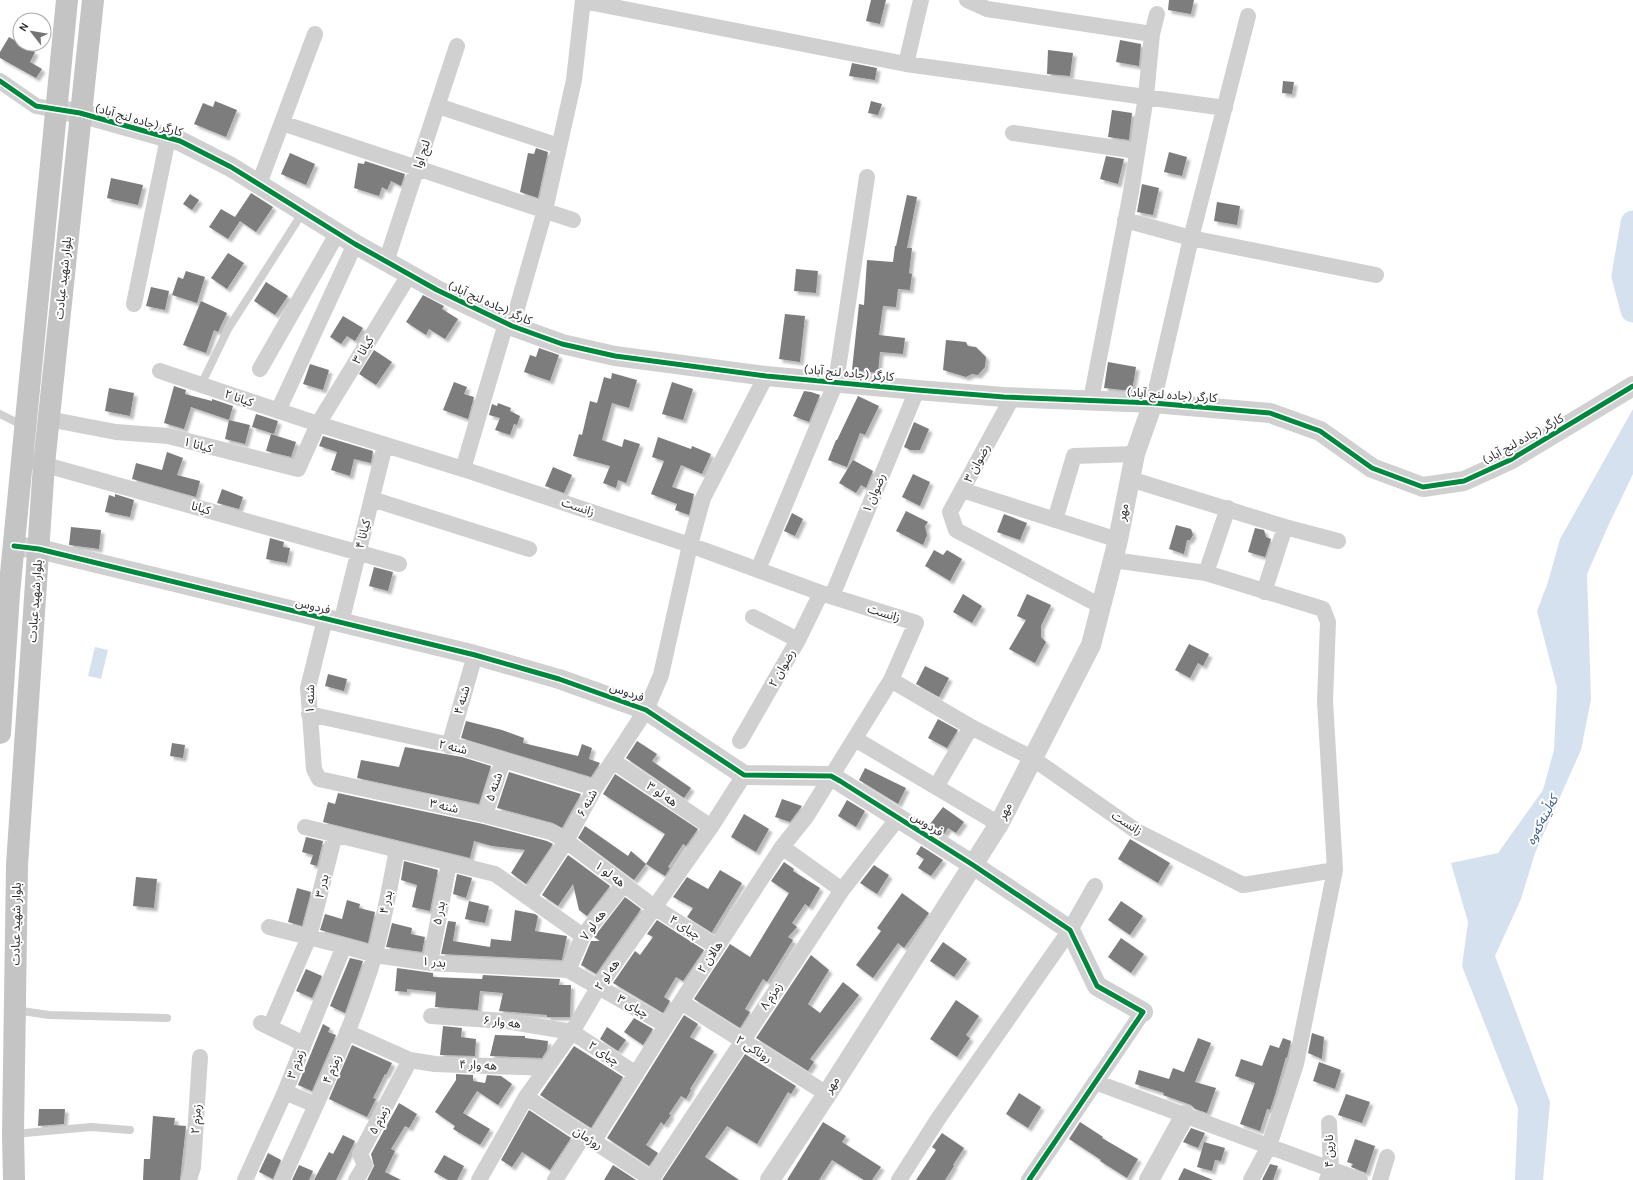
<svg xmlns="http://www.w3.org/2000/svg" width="1633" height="1180" viewBox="0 0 1633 1180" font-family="Karla,'Noto Sans Arabic',sans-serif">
<defs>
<filter id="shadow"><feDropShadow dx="3.5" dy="3.5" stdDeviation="1" flood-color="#0004"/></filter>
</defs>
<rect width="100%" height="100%" fill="#fff"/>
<path fill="#d6e1f0" d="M1633,409v65l-24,50 -22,50 4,125 -10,51 -46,103 -14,46 -26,57 55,146 -7,78h-28l3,-72 -56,-142 6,-44 -17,-59 47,-10 45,-63 11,-40 3,-62 -20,-77 11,-29 12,-43z
M95,647l13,3 -7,29 -13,-3z"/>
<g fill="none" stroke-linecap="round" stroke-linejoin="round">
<path stroke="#d6e1f0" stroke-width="25" d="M1633,223l-9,53 9,34"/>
</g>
<path fill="#7d7d7d" filter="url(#shadow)" d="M871,0h15l-6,24 -14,-3z
M1169,0h25l-3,14 -23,-4z
M9,37l26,15 -5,10 12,7 -6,9 -36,-20v-6z
M1120,40l21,4 -2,22 -23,-4z
M1048,50l25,3 -3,23 -23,-2z
M852,63l25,5 -2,12 -26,-4z
M1283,81l11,1 -2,12 -10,-1z
M215,101l22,9 -11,27 -32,-13 9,-21 10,4z
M871,101l11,3 -4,11 -10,-2z
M1112,110l20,3 -3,27 -21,-3z
M536,148l12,4 -10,46 -18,-6 8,-39 6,1z
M1169,152l18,5 -5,19 -18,-4z
M290,153l25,11 -9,21 -25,-11z
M1106,156l18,3 -6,25 -18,-5z
M365,161l40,13 -4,12 -10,-5 -4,9 -5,-3 -3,9 -25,-8 4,-25 6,1z
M111,178l32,7 -5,20 -31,-7z
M1142,184l17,4 -6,27 -16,-3z
M251,193l22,14 -17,25 -16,-11 -12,18 -19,-12 12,-18 14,8z
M190,194l9,6 -7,10 -9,-6z
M907,195l10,2 -10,51h5l-3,25 3,1 -2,16 -12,-1 -2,18 -13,-1 -4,29 26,3 -2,16 -23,-2 -2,21 -26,-3 7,-66 5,1 3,-45 26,2 2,-16h1z
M1217,202l23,4 -3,19 -23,-4z
M228,253l16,10 -17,26 -16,-11z
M796,269l22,2 -2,22 -22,-2z
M186,271l19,6 -8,26 -25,-8 6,-18 5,2z
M266,282l22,14 -13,19 -21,-14z
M151,287l18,4 -4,19 -19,-4z
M423,295l21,11 -2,3 16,10 -13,20 -16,-10 -3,6 -20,-13z
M201,301l26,12 -9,19 -4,-2 -8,23 -23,-8z
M785,314l20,2 -5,46 -21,-3z
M343,316l20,12 -8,13 -8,-5 -6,8 -11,-7z
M946,340l20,2 2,4 8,1 10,10 -1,10 -7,8 -6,-1 -6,3 -23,-7z
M539,348l20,7 -9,26 -26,-9 6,-17 6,2z
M374,350l18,12 -16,23 -17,-11z
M1108,362l28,5 -4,24 -28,-3z
M310,364l19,6 -6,20 -20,-6z
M612,373l25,7 -8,28 -17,-5 -10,37 20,7 2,-8 16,5 -14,39 -8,-3 -2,8 -13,-5 7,-17 -37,-10 6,-22 3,1 8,-34 7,2 7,-26 7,2z
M454,382l13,5 -3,7 10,3 -6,22 -25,-9z
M672,382l21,7 -10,31 -21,-6z
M174,386l12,4 -1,4 27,7v-2l21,7 -4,14 -38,-13 -7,22 -20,-6z
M109,388l25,5 -4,23 -25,-5z
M804,391l7,1 9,3 -11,27 -16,-6z
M858,396l21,10 -14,29 -5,-2 -13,34 -19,-7 8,-20h1z
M498,403l13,5 -1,3 10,5 -3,9 -3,-1 -4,11 -15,-5 5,-12 -11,-3 3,-11 5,2z
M256,414l22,7 -4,13 -22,-7z
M229,420l21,5 -5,19 -20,-5z
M914,422l15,7 -9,21h-10l-6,-3z
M271,434l25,8 -5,15 -25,-6z
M323,436l50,15 -2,12 -17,-4 -4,17 -19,-6 6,-18 -18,-6z
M658,437l33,12 1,-3 19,8 -9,20 -21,-9 -9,22 22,7 -5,21 -14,-5 2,-6 -26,-10 13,-33 -12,-4z
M167,452l16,6 -6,17 23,6 -4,16 -64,-18 4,-16 26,7z
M853,460l20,11 -7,17 -5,-3 -5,8 -17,-10z
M553,467l19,8 -8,18 -19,-7z
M913,474l17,8 -10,24 -18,-9z
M222,489l21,8 -4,12 -22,-6z
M115,494l19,6 -4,17 -25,-5 4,-17 6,2z
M906,511l22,11 -3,4 2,9 -4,10 -27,-14z
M792,513l11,6 -8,17 -11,-5z
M1004,514l23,9 -7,17 -23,-8z
M1176,525l15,4 2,6 -3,5h-3l-3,14 -15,-5z
M71,527l30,3 -2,19 -30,-4z
M1255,528l9,2 2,7 5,2 -6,18 -17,-5z
M270,538l14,4 -1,5 7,1 -3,15 -21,-4z
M934,550l9,5 4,-5 15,9 -12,22 -25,-15z
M374,567l19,5 -5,19 -19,-5z
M963,594l19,12 -10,17 -19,-11z
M1027,594l24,11 -10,21v11l5,5 -11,21 -26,-14 17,-29 -9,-4z
M1189,644l20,10 -6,12 -5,-3 -8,15 -15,-8z
M925,666l24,12 -10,19 -23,-13z
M328,674l19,5 -3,12 -19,-5z
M938,719l20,11 -11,18 -19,-10z
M466,721l36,9 22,8 -1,5 55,13 4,-12 10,4 -3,11 11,4 -9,14 -130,-39z
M637,741l20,13 -5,7 39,27 -7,10 -58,-40z
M172,743l13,2 -2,13 -13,-2z
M405,747l57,10 29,9 -12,38 -122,-26 4,-18 38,7z
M865,768l41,20 -8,16 -39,-24z
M509,772l72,22 -19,34 -9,-5 -56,-15z
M615,774l83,55 -12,17 -3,-2 -15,23 2,1 -5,8 -19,-12 19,-30 -62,-40z
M338,793l145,31 64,17 6,3 -27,40 -15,-11 14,-23 -33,-4 -18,-5 -4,17 -147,-36 5,-20 7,2z
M782,799l20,7 -12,16 -15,-5z
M847,800l18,11 -9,16 -18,-11z
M943,807l21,15 -8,11 -8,-5 -4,6 -14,-10z
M744,814l25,15 -13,23 -25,-15z
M585,826l43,30 3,-5 15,13 -12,16 -56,-42z
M306,837l17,4 -6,25 -7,-2 3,-9 -11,-3z
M1130,839l40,24 -12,20 -40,-24z
M921,846l22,14 -12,16 -13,-8 6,-9 -8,-5z
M568,855l42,31 -23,30 -8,-6 -6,-26 -15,22 -16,-11z
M404,861l34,9 -8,41 -18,-4 5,-22 -16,-5z
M784,862l10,7 -1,2 27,17 -11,19 -4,-3 -13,19 5,4 -9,10 5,3 -26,42 -4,-3 -18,30 5,3 -10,16 -46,-29 36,-55 20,13 39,-64 -18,-12z
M874,865l15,10 -12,19 -17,-11z
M720,870l22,13 -30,49 2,2 -27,-17 6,-9 -20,-11 14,-20 21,12z
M457,874l15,4 -6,20 -13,-4z
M136,877l21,2 -3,29 -21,-2z
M297,888l14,4 -9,34 -14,-4z
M902,893l27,20 -25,35 -6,-5 -25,35 -17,-13 25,-34 -4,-3z
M625,897l16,12 -45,65 -15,-9 10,-24h9l-6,-4z
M347,900l13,4 -1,4 16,4 -7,31 -48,-13 5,-16 17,5z
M469,901l20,5 -4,17 -20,-4z
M1121,901l22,15 -13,19 -22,-15z
M515,910l20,4 3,2 -3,15 32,5 -5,24 -121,-6 7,-33 8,1 -3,19 37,6 1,-8 20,2z
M657,920l47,30 -21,31 -7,-4 -12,20 6,4 -7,12 -50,-30 22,-32 5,4 13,-18 -6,-3z
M392,923l20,5 -1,6 14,3 -3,15 -36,-5z
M1121,938l23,16 -13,19 -23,-16z
M943,942l24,17 -13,18 -24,-16z
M811,955l18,15 -21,34 12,9 23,-31 16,13 -49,64 4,3 -6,9 -52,-33z
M350,958l13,3 -18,52 -15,-7z
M397,968l36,5v4l49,2 1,-4 77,4 -1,6h12l-1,32h-23v-2l-48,-4 4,-18 -23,-2 -2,19 -43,-3 1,-15 -29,-3v3l-12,-1z
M306,969l16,7 -10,22 -16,-7z
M956,1000l23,16 -13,19 4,3 -13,19 -27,-18z
M684,1015l14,9 -8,13 24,14 -24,38 1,1 -5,9 -5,-3 -12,18 2,1 -7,10 -3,-3 -15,23 12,8 -9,13 -42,-28z
M634,1018l19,11 -10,16 -19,-13z
M323,1024l7,4 -2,4 8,3 -24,56 -14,-6z
M443,1026l19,2 -1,9 15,2 -1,17 -35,-1z
M607,1027l19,13 -8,11 -18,-12z
M1312,1033l12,4 -2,22 -14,-6z
M495,1035l30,1v2l23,3 -1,9 -5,8 -52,-2z
M1198,1038l13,5 -16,39 21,6 -9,25 -12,-4 -4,-4 -28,-10 1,-2 -29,-9 4,-14 30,9 4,-11 11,4z
M1283,1038l8,3 -4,17 -1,-1 -11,38 -5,15 -3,-1 -7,22 -20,-7 15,-41 -20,-7 6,-17 21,7 8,-21 9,3z
M352,1045l40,18 -6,12 -1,-1 -12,24 3,1 -9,18 -38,-18z
M574,1046l49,31 -32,51 -51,-33z
M745,1054l51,32 -5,8 -3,-2 -31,52 -30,-18 -22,31 34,23h-77z
M1319,1062l22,8 -6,19 -22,-8z
M456,1074l17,1v6l12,2 2,-8 14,1 11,8 -14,21 -21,-14 -14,22 27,16 -10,16 -27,-16 2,-3 -20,-14 21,-32z
M1019,1093l22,14 -13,21 -22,-14z
M1346,1094l24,8 -8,21 -24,-8z
M399,1103l18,11 -8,14 -4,-2 -14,23 4,2 -10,21 16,8h-34l7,-14 -3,-12z
M39,1109h26l-1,15 -26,2z
M529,1110l42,28 -21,32 -28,-18 -10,15 -11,-7z
M153,1116l22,2 -1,7 12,1 -6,54h-37l1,-21h6z
M823,1122l23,14 -4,6 39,25 -9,13h-8l-32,-20 -13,20h-32z
M1080,1122l23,15 -1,1 36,21 -11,19 -27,-17 1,-1 -32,-21z
M1191,1128l14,5 -7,15 -15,-6z
M942,1133l22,15 -11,17 1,1 -9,14h-29l20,-30 -4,-3z
M343,1135l12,6 -19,39h-22l15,-28 4,2z
M1355,1139l20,7 -9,27 -15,-6 2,-3 -6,-2z
M1204,1142l21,6 -4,13 -6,-1 -3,11 -15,-4z
M268,1153l13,7 -8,19 -14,-7z
M444,1155l20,11 -7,14h-9l-14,-8z
M1270,1164l8,2 -5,14h-11z
M299,1165l14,6 -4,9h-17z
M613,1165l23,15h-32z
M1184,1168l29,12h-35z"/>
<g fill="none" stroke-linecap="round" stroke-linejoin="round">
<path stroke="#d0d0d0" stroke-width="8" d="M201,385l27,-56 75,-117
M0,414l24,12
M15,1010l34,5 118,3
M14,1134l77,-7 39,3"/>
<path stroke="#d0d0d0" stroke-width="16" d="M967,0l20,9 165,25
M583,1l323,63 319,44
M906,64l15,-64
M0,81l36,25 21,4
M438,106l121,40
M282,123l291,97
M1013,133l124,18
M259,184l56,-150
M1125,220l66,18 185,37
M386,262l71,-216
M134,304l34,-166
M512,326l33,-116 29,-130 9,-80
M260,369l73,-128
M160,371l158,53 145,45 227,76 131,48 95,30 -25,57 80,47 61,31 106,74 105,53 92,-15
M1012,398l-62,114 6,18 145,76
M1091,400l40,-208 15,-96 6,-62 5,-20
M1153,403l38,-165 57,-222
M278,411l77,-167
M48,419l68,13 52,4 130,33 20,-45 91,-149
M35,462l364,102
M463,469l43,-146
M1130,479l155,48 53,14
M962,490l156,50
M372,499l157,50
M1055,520l19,-64 61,-2
M762,560l74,-178 31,-205
M1113,560l93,13 117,36 5,13 -3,79 10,169 -39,194 -27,82 -18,34
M1206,573l22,-65
M1264,592l21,-65
M832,596l85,-206
M753,617l45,23
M325,619l-17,69 6,81 5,10 166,36 66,17 15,9 88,66 63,40
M341,623l44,-178
M309,714l155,34 131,40
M855,739l144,85
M740,741l58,-101 23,-47
M449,746l26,-91
M613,761l98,66
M936,787l35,-60
M485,815l18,-55
M305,827l190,47 88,62
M782,847l60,43
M529,897l37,-56 29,-53 51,-78 15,-35 29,-130 13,-47 63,-122
M269,927l75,19 31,9 55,8 138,7 98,55
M430,963l19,-100
M568,970l15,-34 41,-52
M681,1002l146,92
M431,1016l75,5 66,11 64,42
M261,1023l43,21
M270,1027l39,-90 26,-103
M347,1032l63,28 25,4 112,4
M1095,1082l265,98
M285,1092l31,13
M526,1097l127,83
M593,1142l88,-140 101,-155 24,-30 85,-137
M189,1180l4,-13 7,-110
M245,1180l40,-88 19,-48 40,-98
M282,1180c29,-65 61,-130 84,-198 15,-42 22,-88 31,-132
M356,1180l9,-15 -5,-11 50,-94
M479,1180l47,-83 46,-65 27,-46 112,-159 33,-52
M555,1180l29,-45
M651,1180l191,-290 56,-72
M899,1180l39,-61 132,-189 25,-44
M1029,1180l114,-168
M1327,1180l4,-11 -2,-46
M1380,1180l7,-23"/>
<path stroke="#d0d0d0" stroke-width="20" d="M57,110l23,3 100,28 51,26 124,77 82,46 75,36 50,18 53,12 151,20 151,14 87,7 149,6 117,10 50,18 52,37 51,19 41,-6 46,-21 123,-74
M14,546l25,3 436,106 84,24 87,31 98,65 87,1 142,89 97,65 27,56 46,26
M770,1180l57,-86 172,-270 92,-179 27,-105 17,-86 18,-51
M1149,1180l36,-65"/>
<path stroke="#c4c4c4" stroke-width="22" d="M0,733l9,-139 58,-594
M14,1180l-1,-46 4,-269 27,-401 49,-464"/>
<g stroke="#fff" stroke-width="8">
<path id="cycleway" d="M0,81l36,25 44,7 100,28 51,26 124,77 82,46 75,36 50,18 53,12 151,20 151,14 87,7 149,6 117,10 50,18 52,37 51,19 41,-6 46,-21 123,-74
M14,546l25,3 436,106 84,24 87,31 98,65 87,1 9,5 133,84 97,65 27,56 46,26 -114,168"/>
</g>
<use href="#cycleway" stroke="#00873e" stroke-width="5"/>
</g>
<g text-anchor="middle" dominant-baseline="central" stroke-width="4" stroke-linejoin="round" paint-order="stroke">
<g font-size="12" fill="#2b2b2b" stroke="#fff">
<text transform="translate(139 120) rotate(16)">کارگر (جاده لنج آباد)</text>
<text transform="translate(422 154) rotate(-72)">لنج اوا</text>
<text transform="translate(63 278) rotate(-84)">بلوار شهید عبادت</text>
<text transform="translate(490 303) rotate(24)">کارگر (جاده لنج آباد)</text>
<text transform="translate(363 350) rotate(-59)">کیانا ۳</text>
<text transform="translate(849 373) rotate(5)">کارگر (جاده لنج آباد)</text>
<text transform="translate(1172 395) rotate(4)">کارگر (جاده لنج آباد)</text>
<text transform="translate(239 398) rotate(19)">کیانا ۲</text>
<text transform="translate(1523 439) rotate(-29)">کارگر (جاده لنج آباد)</text>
<text transform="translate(198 445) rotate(15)">کیانا ۱</text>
<text transform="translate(977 463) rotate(-62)">رضوان ۳</text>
<text transform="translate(874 493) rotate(-67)">رضوان ۱</text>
<text transform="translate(578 507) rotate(19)">زانست</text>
<text transform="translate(201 508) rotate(16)">کیانا</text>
<text transform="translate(1123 512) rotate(-79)">مهر</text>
<text transform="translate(363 534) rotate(-76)">کیانا ۴</text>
<text transform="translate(35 601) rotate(-86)">بلوار شهید عبادت</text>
<text transform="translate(313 606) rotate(14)">فردوس</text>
<text transform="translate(884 613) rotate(18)">زانست</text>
<text transform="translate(782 668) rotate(-60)">رضوان ۲</text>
<text transform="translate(627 692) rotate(20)">فردوس</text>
<text transform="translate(310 699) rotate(-89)">شنه ۱</text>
<text transform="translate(462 700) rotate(-74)">شنه ۴</text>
<text transform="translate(453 747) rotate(13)">شنه ۲</text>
<text transform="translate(494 787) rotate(-72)">شنه ۵</text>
<text transform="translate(662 794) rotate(34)">هه لو ۳</text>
<text transform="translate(587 803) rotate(-61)">شنه ۶</text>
<text transform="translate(444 806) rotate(12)">شنه ۳</text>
<text transform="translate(1005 811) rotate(-63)">مهر</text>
<text transform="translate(1127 823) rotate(33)">زانست</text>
<text transform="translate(927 824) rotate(32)">فردوس</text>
<text transform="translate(610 874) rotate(37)">هه لو ۱</text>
<text transform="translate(322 886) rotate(-76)">بدر ۳</text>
<text transform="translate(386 902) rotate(-78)">بدر ۴</text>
<text transform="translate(439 913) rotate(-79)">بدر ۵</text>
<text transform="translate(16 924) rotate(-89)">بلوار شهید عبادت</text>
<text transform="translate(593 925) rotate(-54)">هه لو ۷</text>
<text transform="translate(685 927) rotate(32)">چیای ۴</text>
<text transform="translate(710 957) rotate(-57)">هالان ۲</text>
<text transform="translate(434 962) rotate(5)">بدر ۱</text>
<text transform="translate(607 975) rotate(-56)">هه لو ۲</text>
<text transform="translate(771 996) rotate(-56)">زمزم ۸</text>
<text transform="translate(633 1006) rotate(30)">چیای ۳</text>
<text transform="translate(502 1022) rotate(6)">هه وار ۶</text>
<text transform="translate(754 1049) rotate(32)">روناکی ۲</text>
<text transform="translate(604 1053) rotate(33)">چیای ۲</text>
<text transform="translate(296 1064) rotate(-70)">زمزم ۳</text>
<text transform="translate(478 1065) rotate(2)">هه وار ۴</text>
<text transform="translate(332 1069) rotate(-67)">زمزم ۴</text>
<text transform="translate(832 1085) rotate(-57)">مهر</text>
<text transform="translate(196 1119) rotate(-86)">زمزم ۲</text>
<text transform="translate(379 1120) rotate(-62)">زمزم ۵</text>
<text transform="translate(588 1138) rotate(33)">روژمان</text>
<text transform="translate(1329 1151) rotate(-90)">نارین ۴</text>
</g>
<g font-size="13" font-style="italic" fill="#3c5d8b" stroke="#fff">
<text transform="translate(1542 820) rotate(-62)">کەڵینەکەوە</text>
</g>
</g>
<g transform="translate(32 32) rotate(301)"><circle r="19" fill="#ffffff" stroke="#aaaaaa"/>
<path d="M0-3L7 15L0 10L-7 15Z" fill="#757575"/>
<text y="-6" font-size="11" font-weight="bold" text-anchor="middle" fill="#2b2b2b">N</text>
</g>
</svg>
